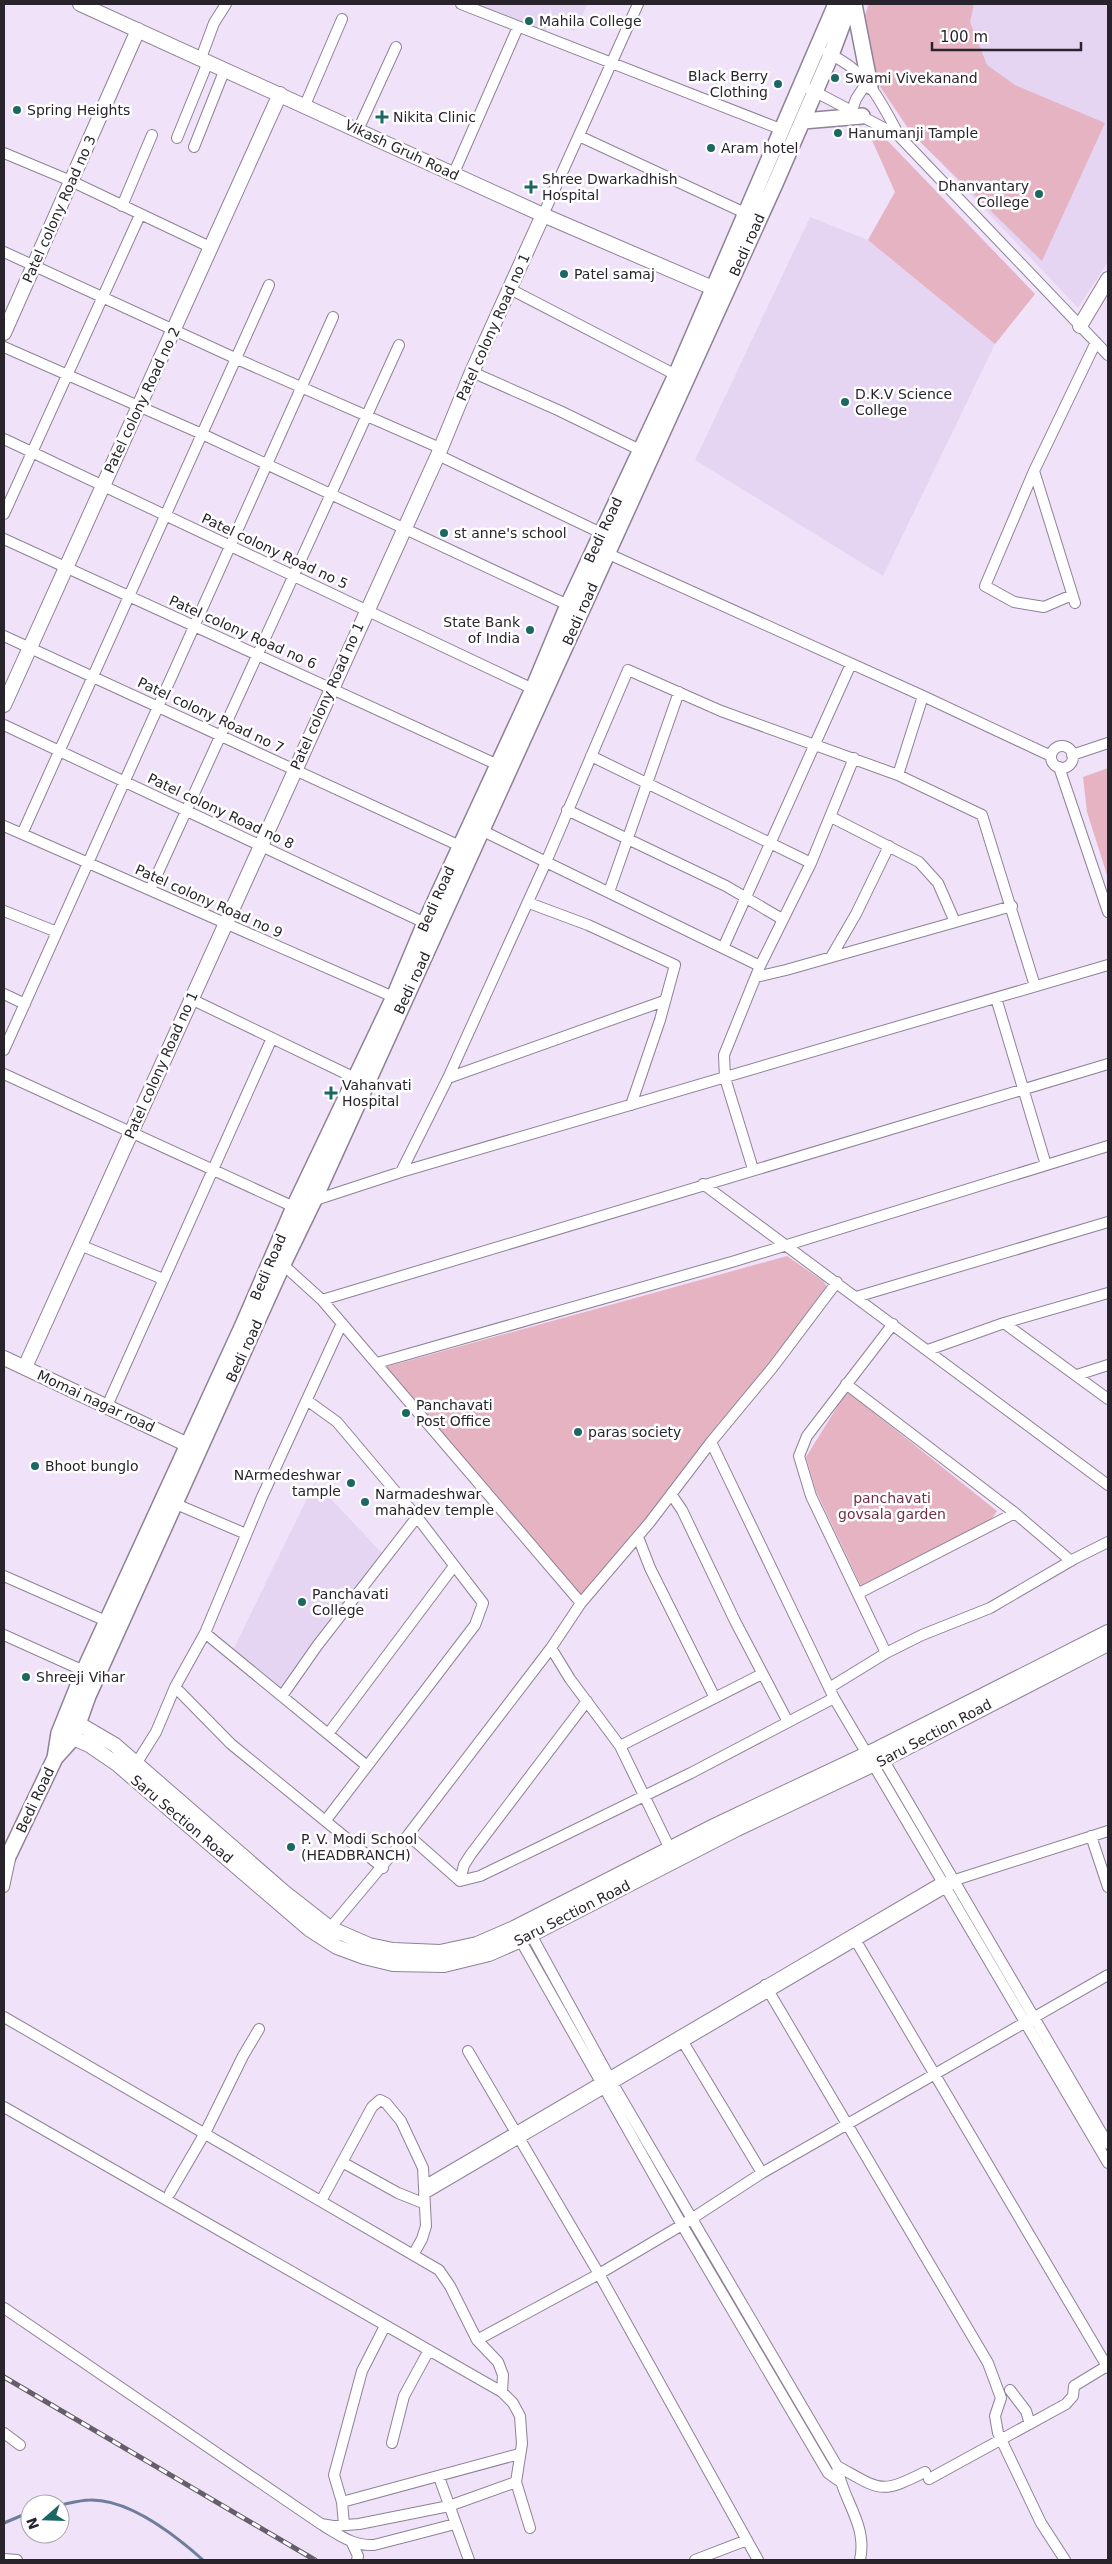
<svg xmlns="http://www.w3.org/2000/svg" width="1112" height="2564" viewBox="0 0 1112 2564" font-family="'DejaVu Sans',sans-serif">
<rect width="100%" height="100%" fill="#f0e3f9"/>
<path fill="#e6d5f2" d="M482,4h106l-14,27 -25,-11 3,-8 -2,-3 -5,29 -65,-31z
M868,4h240v258l-30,46 -172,-182 -31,-45 -10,-64z
M882,135l153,159 -40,50 -112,232 -188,-116 115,-243 58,23 27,-48 -23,-52z
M315,1482l68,72 -103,141 -47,-45z"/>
<path fill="#e6b3c2" d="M869,4h105l-4,18 17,43 28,20 90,38 -63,138 -130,-127 -34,-51 -14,-65z
M882,135l153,159 -40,50 -127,-104 27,-48 -23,-52z
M1108,768v110l-21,-66 -4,-35z
M787,1256l36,25 3,4 -1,8 -159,206 -30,49 -56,50 -198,-230z
M847,1391l150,120c-27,44 -90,57 -136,75l-45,-95 -10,-34z"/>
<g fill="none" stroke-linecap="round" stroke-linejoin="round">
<path stroke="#6f7d9d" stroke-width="3" d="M60,2505c10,-2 21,-5 30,-5 40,-1 85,35 113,60
M4,2523l26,-11"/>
<g stroke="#8e8296" stroke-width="12">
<path id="minor" d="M461,4l322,126
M827,53c41,18 52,46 73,84l208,218
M201,58l13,-35 12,-19
M810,89l89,47
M305,105l37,-86
M852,110l4,-11 11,-17
M358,130l38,-83
M579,136l166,77
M177,138l31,-76
M194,147l31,-78
M4,153l67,28 139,66
M453,175l65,-148
M122,206l30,-71
M543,215l95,-211
M4,252l233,107 203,89
M510,289l166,86
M4,347l198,87 366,171
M472,372l88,39 80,39
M4,439l529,250
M438,455l163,78
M1034,471l41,132
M4,514l136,-299
M4,539l494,226
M602,551l321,145 128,60
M1072,595l-28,12 -30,-5 -29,-16 49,-115 62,-129
M4,636l456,210
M4,725l421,198
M1051 757a11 11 0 1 1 22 0a11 11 0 1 1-22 0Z
M1072,755l36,-12
M591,756l220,107
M1059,767l49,145
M898,775l25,-79
M567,810l159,76 56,33
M831,817l88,45 19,21 17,39
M4,826l394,173
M481,830l65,32 82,-192 93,41 177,64 84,40 53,171
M22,834l247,-549
M150,890l249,-545
M609,892l70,-200
M529,903l59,22 87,40 -15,55 -29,85
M4,911l53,21
M723,948l128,-284
M831,957l25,-43 33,-68
M756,977l30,-7 226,-64
M4,994l21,10
M996,998l50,167
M191,999l164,79
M4,1050l329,-733
M4,1074l290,133 107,-35 707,-207
M448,1078l216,-77
M753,1169l-28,-91 -1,-23 36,-89 51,-103 43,-105
M401,1172l47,-94 98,-216 214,104
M703,1184l405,301
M80,1245l83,34
M279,1261l43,39 259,303
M856,1297l252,-75
M322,1300l786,-236
M1004,1323l104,76
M928,1350l76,-27 104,-30
M377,1363l358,-102 373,-115
M1077,1375l31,-10
M846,1384l169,129 56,48
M308,1401l29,21 80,95 66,86 -8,22 -149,195
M107,1406l165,-368
M711,1442l123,256 274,465
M671,1494l11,16 53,111 53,101
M176,1504l70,30
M638,1537l12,31 65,130
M4,1576l102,45
M859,1593l156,-80
M205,1633l162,133
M4,1635l80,36
M551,1648l19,31 50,67 50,103
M886,1653l-75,-157 -12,-40 8,-20 86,-112
M175,1687l56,57 152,124
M829,1688l57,-35 36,-18 68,-27 84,-49 34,-17
M282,1696l35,-50 100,-129
M328,1734l126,-168
M620,1746l142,-72
M880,1754l228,390
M136,1764l20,-32 19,-45 30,-54 57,-136 80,-174
M408,1835l52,46
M1091,1836l17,51
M460,1881l20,-5 62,-30 149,-73 143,-75
M460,1881l4,-16 7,-11 116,-153
M4,1887l6,-28
M330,1928l78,-93 143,-187 30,-45 69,-81 61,-80 62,-75 64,-85
M529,1931l84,153 224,382c5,34 31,58 23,94
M518,1936l164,289 146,248 11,8
M853,1936l255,432
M765,1985l223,378 13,35 -6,18 3,17 43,90 24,37
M4,2017l435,253 11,16 27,54 21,22 5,13 -1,17
M680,2037l82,136
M468,2051l131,223 159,286
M4,2107l498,285 11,11 7,13 2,28 -6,38 14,46
M342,2162l56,31 25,10
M424,2186l518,-304 13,-2 153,-49
M170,2193l35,-60 38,-77 16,-27
M424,2194l526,-309
M321,2201l51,-94 8,-7 6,3 15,18 22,47 3,58 -4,13 -9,16
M4,2308l317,216 12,2 26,-2 90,-18 67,-24
M477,2340l122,-66 83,-49 80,-52 346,-198
M1010,2390l16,21 4,13
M4,2433l16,12
M392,2443l12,-47 25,-46
M837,2466c44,24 42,29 88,6
M439,2477l30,83
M929,2479l137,-75 7,-8 1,-10 33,-20
M342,2502l177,-48
M344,2525l-2,-23 -8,-27 28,-104 23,-45
M324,2526c17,10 29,20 50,19l81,-21
M352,2543l6,13 -1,4
M4,2559l13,1
M695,2560l52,-20"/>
</g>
<g stroke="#8e8296" stroke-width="16">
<path id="tertiary" d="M80,4l463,211 179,77
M1080,326l28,-47
M4,333l134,-303
M4,705l276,-611
M4,1358l184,87
M25,1367l413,-912 34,-83 71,-157
M69,1718l46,27 169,147 46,36 39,17 24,5 47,2 37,-8 37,-16 202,-103 161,-76 231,-117
M64,1734l25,11 28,19 192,165 28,18 27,10 29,7 51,1 45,-11 32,-14 216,-111 146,-69 225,-116"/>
</g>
<g stroke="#8e8296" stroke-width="18">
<path id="secondary" d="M854,4l16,82
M803,121l59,-5
M55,1758l4,-25 25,-62 159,-346 51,-118 100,-210 31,-74 108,-234 35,-84 108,-230 160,-371
M4,1865l51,-107 18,-20 15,-42 195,-432 31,-64 461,-1016 56,-129 19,-51"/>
</g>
<use href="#minor" stroke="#fff" stroke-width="10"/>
<use href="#tertiary" stroke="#fff" stroke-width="14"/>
<use href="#secondary" stroke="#fff" stroke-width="15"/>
<g stroke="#665f6b" stroke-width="5">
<path id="rail" d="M4,2377l311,183"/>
</g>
<use href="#rail" stroke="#fff" stroke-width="3" stroke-dasharray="9" stroke-linecap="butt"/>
</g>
<g fill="#1a6764" stroke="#fff" stroke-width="2">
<circle cx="529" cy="21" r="5"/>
<circle cx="835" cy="78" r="5"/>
<circle cx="778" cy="84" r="5"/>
<circle cx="17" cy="110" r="5"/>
<path d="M379.5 109.5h5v5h5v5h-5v5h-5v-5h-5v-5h5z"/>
<circle cx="838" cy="133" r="5"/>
<circle cx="711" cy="148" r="5"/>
<path d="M528.5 179.5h5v5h5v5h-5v5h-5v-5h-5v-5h5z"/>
<circle cx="1039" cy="194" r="5"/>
<circle cx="564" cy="274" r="5"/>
<circle cx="845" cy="402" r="5"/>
<circle cx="444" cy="533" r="5"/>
<circle cx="530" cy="630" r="5"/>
<path d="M328.5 1085.5h5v5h5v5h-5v5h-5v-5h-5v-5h5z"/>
<circle cx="406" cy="1413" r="5"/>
<circle cx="578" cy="1432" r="5"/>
<circle cx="35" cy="1466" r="5"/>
<circle cx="351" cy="1483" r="5"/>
<circle cx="365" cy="1502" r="5"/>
<circle cx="302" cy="1602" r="5"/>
<circle cx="26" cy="1677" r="5"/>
<circle cx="291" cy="1847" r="5"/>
</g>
<g text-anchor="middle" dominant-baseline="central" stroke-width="5" stroke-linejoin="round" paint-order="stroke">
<g font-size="14" fill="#29242c" stroke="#fff" text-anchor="start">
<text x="539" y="21">Mahila College</text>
<text x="768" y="76" text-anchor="end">Black Berry<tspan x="768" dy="16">Clothing</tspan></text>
<text x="845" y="78">Swami Vivekanand</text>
<text x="27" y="110">Spring Heights</text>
<text x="393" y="117">Nikita Clinic</text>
<text x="848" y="133">Hanumanji Tample</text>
<text x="721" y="148">Aram hotel</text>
<text x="542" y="179">Shree Dwarkadhish<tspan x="542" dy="16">Hospital</tspan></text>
<text x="1029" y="186" text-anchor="end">Dhanvantary<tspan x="1029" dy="16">College</tspan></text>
<text x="574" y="274">Patel samaj</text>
<text x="855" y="394">D.K.V Science<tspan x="855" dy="16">College</tspan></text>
<text x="454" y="533">st anne's school</text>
<text x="520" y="622" text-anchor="end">State Bank<tspan x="520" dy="16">of India</tspan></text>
<text x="342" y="1085">Vahanvati<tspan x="342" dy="16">Hospital</tspan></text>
<text x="416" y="1405">Panchavati<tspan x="416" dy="16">Post Office</tspan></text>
<text x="588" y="1432">paras society</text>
<text x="45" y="1466">Bhoot bunglo</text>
<text x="341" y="1475" text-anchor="end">NArmedeshwar<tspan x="341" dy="16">tample</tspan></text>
<text x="375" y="1494">Narmadeshwar<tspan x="375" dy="16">mahadev temple</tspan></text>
<text x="312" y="1594">Panchavati<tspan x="312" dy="16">College</tspan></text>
<text x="36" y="1677">Shreeji Vihar</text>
<text x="301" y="1839">P. V. Modi School<tspan x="301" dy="16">(HEADBRANCH)</tspan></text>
</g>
<g font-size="14" fill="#29242c" stroke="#fff">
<text transform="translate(402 150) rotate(25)">Vikash Gruh Road</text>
<text transform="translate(59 209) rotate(-66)">Patel colony Road no 3</text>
<text transform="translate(747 245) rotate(-66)">Bedi road</text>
<text transform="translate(493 327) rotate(-66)">Patel colony Road no 1</text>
<text transform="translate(142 400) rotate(-65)">Patel colony Road no 2</text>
<text transform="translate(603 530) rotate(-65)">Bedi Road</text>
<text transform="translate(275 551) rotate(25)">Patel colony Road no 5</text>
<text transform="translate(580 614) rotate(-66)">Bedi road</text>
<text transform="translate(243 632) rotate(24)">Patel colony Road no 6</text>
<text transform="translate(327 696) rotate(-66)">Patel colony Road no 1</text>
<text transform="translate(211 715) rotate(25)">Patel colony Road no 7</text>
<text transform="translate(221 811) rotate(25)">Patel colony Road no 8</text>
<text transform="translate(436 899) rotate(-66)">Bedi Road</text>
<text transform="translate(209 901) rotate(24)">Patel colony Road no 9</text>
<text transform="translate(412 983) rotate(-65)">Bedi road</text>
<text transform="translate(161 1065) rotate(-66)">Patel colony Road no 1</text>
<text transform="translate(268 1267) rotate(-67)">Bedi Road</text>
<text transform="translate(244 1351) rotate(-65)">Bedi road</text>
<text transform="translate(96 1401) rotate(25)">Momai nagar road</text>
<text transform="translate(934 1733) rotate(-28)">Saru Section Road</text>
<text transform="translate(35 1800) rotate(-65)">Bedi Road</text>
<text transform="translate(182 1819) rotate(40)">Saru Section Road</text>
<text transform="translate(572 1913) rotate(-27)">Saru Section Road</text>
</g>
<g font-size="14" fill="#702e46" stroke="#fff">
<text x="892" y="1498">panchavati<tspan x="892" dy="16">govsala garden</tspan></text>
</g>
</g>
<rect width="1112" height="2564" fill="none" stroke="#29242c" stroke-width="10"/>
<g transform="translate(45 2519) rotate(250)"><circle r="24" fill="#ffffff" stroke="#a9a7ab"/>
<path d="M0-4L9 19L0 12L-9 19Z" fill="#1a6764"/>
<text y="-8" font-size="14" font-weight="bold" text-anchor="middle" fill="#29242c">N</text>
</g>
<path d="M932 42v8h149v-8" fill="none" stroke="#29242c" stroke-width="2.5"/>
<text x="940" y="42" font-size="15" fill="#29242c" stroke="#ffffff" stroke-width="4" paint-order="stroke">100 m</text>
</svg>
